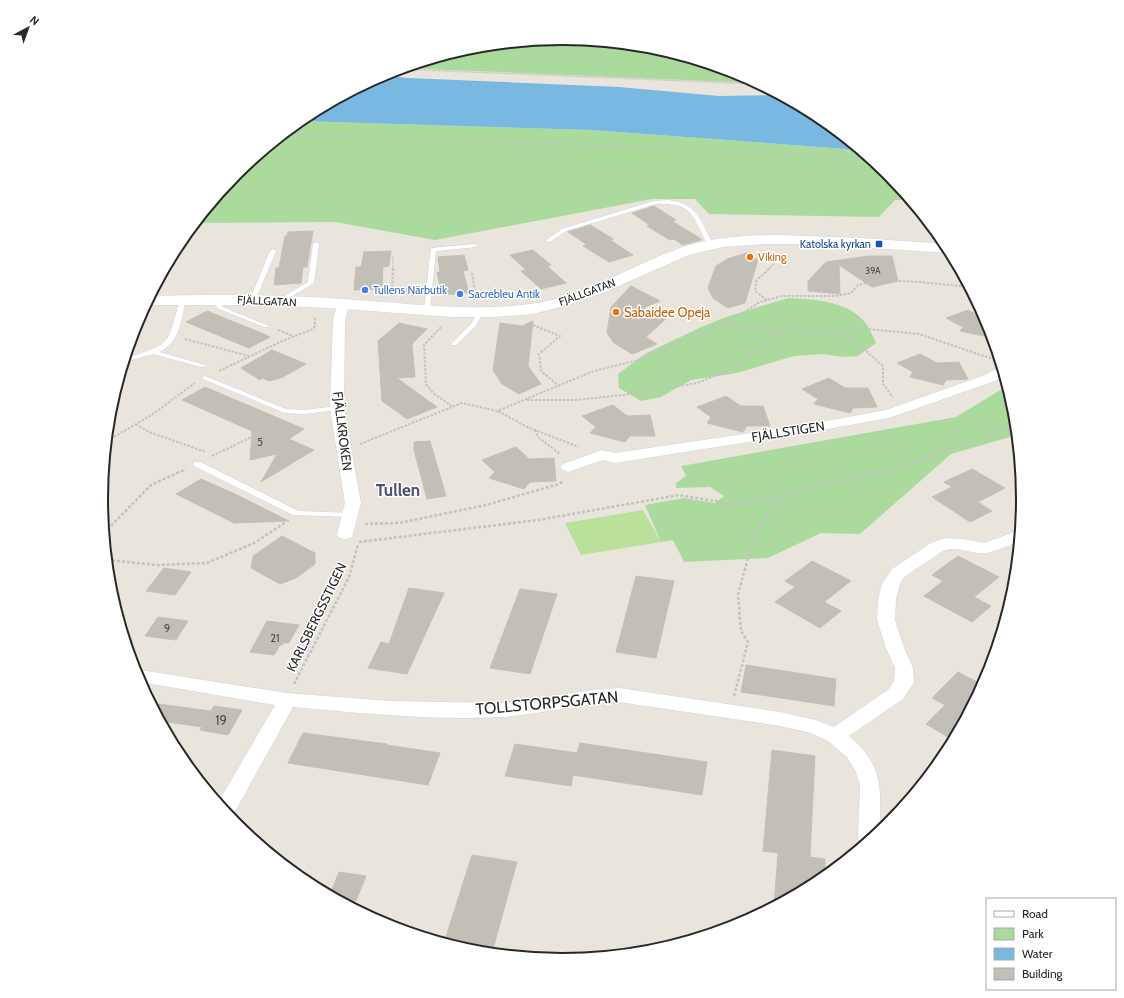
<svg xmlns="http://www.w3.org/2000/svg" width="1124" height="998" viewBox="0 0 1124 998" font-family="Cabin,sans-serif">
<rect width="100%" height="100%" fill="#e9e5dc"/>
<path fill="#aadb9d" d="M560,38l36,8 63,8 10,-2 70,21 17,10 -355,-15 71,-21z
M299,121l292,9 269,20 28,23 22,27h-15l-16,17 -170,-3 -14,-15h-43l-217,41 -100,-18 -140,1 41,-50z
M788,298c26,1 58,3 76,23 5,6 9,15 12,22l-18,13 -14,1 -21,-3 -29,2 -57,17 -46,7 -30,17 -20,4 -22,-13 -1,-14 27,-20 54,-26 27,-11z
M1007,386l7,23 3,26 -66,19 -91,80 -39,-1 -53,25 -84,4 -11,-22 -12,2 -16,-37 39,-7 31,5 9,-7 -14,-9 -34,1v-5l10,-7 -5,-10 275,-49z"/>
<path fill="#bae19a" d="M643,510l18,32 -80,13 -16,-32z"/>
<path fill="#79b8e1" d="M382,75l26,3 211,9 100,9 60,-1 39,21 42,34 -269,-20 -292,-9 7,-5z"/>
<path fill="#c2bfb7" stroke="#c4c1b6" d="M654,206l22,14 -4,1 29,18v1l-18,5 -9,-6 -4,1 -23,-14 3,-1 -18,-12z
M590,225l23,14 -3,1 23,15 -24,7 -26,-16 4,-1 -19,-13z
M313,231l-6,36h-4l-2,16 -27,2 2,-17h3l6,-32h2l1,-4z
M533,250l18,15 -4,1 19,17 -25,6 -20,-18 5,-1 -16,-15z
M391,251l-2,15 -6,1 -1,22 -28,1 2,-23h5l3,-15z
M747,253l11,7 -13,43 -17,5 -15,-10 -5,-10 8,-22 11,-7z
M464,255l4,15 -5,1 6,22 -27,2 -5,-23h3l-2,-15z
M869,256h23l6,25 -26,6 -33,-22 1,29 -32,-3v-10l18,-19z
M631,286l29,15 -17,7 26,8 -23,21 11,7 -25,10 -18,-11 -7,-10 4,-26z
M968,310l18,9 7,19 -33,-7 3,-4 -17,-9z
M207,311l57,23 6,3 -21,11 -63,-26z
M533,321l-5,45 13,18 -22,10 -17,-10 -9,-14 7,-47 22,3z
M399,323l28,6 -15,15 3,33 -18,1 40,29 -30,12 -25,-18 -4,-60z
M272,350l34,14 -23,13 -13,4 -8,-3 -2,2 -19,-12z
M920,354l17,9 22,-1 9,17 -22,1 -3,5 -33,-8 3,-5 -16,-9z
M829,378l16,10h23l9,19 -24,1 -3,5 -36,-9 4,-5 -16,-10z
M205,387l99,42 -15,10 25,11 -53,32 16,-28 -27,6 2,-29 -70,-31z
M726,396l15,10h22l7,20h-23l-4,6 -36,-9 4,-6 -14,-10z
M613,405l14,11 23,-1 5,21h-25l-5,6 -35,-9 6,-6 -14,-11z
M430,441l16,55 -19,3 -13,-49v-8z
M516,447l13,12 25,-1 2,23 -26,1 -6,7 -35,-11 6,-6 -13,-12z
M972,469l33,19 -27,14 14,9 -22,11 -38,-25 20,-10 -8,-5z
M201,479l32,14 56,28 -55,2 -58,-29z
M282,536l33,17v11l-19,14 -16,6 -29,-16 2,-12z
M958,556l41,21 -25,20 17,9 -19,16 -48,-26 19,-15 -11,-6z
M812,561l39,20 -27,21 17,9 -21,17 -45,-26 20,-15 -10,-6z
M164,568l27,4 -16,23 -29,-4z
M636,576l38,5 -18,77 -40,-6z
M409,588l35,5 -37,81 -39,-6 13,-26 8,2z
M520,589l37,5 -27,80 -40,-6z
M158,617l30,4 -12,19 -31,-4z
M267,621l32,4 -10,18h-5l-2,2h-2l-6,10 -24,-3z
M746,665l90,14 -2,27 -93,-14z
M958,672l25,13 -30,55 -27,-16 19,-19 -13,-7z
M151,703l60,8 3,-5 28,4 -14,25 -28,-5 2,-3 -41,-6z
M303,733l84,11v1l53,8 -12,32 -140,-22z
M580,743l127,19 -5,33 -129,-20 -2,11 -66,-10 10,-32 62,9z
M772,750l43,6 -5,101 15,2v18l-7,5 -44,24 4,-53 -15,-2z
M472,855l45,7 -25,91 -20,-2 -28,-8z
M339,872l27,4 -10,25 -26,-6z"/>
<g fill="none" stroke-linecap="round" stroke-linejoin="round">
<g stroke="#d1d2e0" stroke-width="1">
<path id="service" d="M669,200c29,4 31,20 44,44l-1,1 -5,-1c-14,-28 -15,-42 -51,-40l-90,27 -16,11 -5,-1 17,-12 92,-28z
M316,242l3,2 -5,39 -32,19h-4v-2l30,-18 5,-38z
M475,244l2,1v2l-41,4 -6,59 -1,1h-4l-1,-1 7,-62z
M273,249l3,2 -20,48 -3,2 -2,-1 -1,-1 20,-48z
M183,297l3,2c-5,20 -5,43 -27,53l46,13 1,1 -1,1h-4l-48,-13 -29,8 1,-4c48,-14 42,-13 55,-59z
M221,297l3,2 -2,7 1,1 46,19 -1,1h-4l-45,-18 -3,-3 2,-7z
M480,311l3,2 -8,14 -19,18h-4v-2l19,-19 7,-12z
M205,376l81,33 19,1 32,-4 4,2 -4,2 -32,4 -20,-1 -82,-34 -1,-1 1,-1z
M194,462h6l98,49 53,2 4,2 -4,2 -58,-2 -99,-49 -1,-2z"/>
</g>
<g stroke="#d1d2e0" stroke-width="1">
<path id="minor" d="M343,300l5,1 1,3 -4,16 -1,88 17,95 -8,31 -2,4 -6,1 -6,-1 -2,-4 8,-31 -15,-95 3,-88 5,-19z
M1001,366l3,9 -9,6 -106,37 -84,15 -190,30 -12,-3 -35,12 -5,-2 -3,-3 3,-3 39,-14 13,3 190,-28 81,-15 99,-35z
M1020,530l-1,11c-10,4 -22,10 -33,12 -14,2 -28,-8 -43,-2l-39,26 -4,7 -4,15 -1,21 9,28 9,20 1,14 -11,17 -54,37c36,31 31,52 31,96l-18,14 -4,-6 2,-55 -5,-15 -8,-13 -19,-16 -17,-8 -31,-7 -161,-24c-39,2 -78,12 -117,15 -68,4 -142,-4 -209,-10l-61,110h-2l-12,-14 57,-98 -135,-23 -6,-13 153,24 103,8 112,2 98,-14 19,-1 161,24 36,8 18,7 55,-38 5,-8 1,-13 -9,-20 -9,-28 1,-21 4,-15 10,-15 39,-26 11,-4 6,-1 15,1 21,4z"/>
</g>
<g stroke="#d1d2e0" stroke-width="1">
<path id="tertiary" d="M779,235l81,3 86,6 5,9 -145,-9h-41l-42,3 -34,8 -84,37 -33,12 -39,10 -39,3h-43l-107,-8 -74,-4h-125l5,-9c65,-2 129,-1 193,3 63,4 124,13 187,5 52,-6 98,-37 147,-55 32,-12 67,-14 102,-14z"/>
</g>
<path stroke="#c3c3c3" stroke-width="1.5" stroke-dasharray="1.5 1" stroke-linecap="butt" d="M399,69l360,15
M284,133l95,6 230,6 260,13
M393,269v-13
M769,269l13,-15"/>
<path stroke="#c3c3c3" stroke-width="2" stroke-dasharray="2.5 1.5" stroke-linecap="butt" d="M472,273l4,24
M392,291l1,-23
M401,291l15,1
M767,300l-12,-9 1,-10 14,-13
M533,325l27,11 -21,18 2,17 18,15
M721,326l88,5 58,-2 52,5 74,25
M441,327l-17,18 2,39 7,9 19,13
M278,330l15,6
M842,330l41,36v18l10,13
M185,339l64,17
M219,371l61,-29 33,-13 2,-3v-7l-2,-2
M527,400h49l56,-6 65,-11 35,-14 41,-32 13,-7
M498,411l29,16 52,20
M136,424l13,8 57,20
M535,430l3,7 22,17
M107,441l46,-27 42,-31
M360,444l102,-41 35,8 97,-40 48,-12 88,-38 30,-19 22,-6h53l16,-3 7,-8 20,-5 43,2 48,5
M212,456l69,-33
M922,459l94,-33"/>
<path stroke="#c3c3c3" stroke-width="2.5" stroke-dasharray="3 2" stroke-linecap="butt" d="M365,524l34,-1 87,-18 73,-21 5,-3
M104,533l47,-48 35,-16
M359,542l179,-22 141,-25 53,9 38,-6 10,1
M107,560l51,5 49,-2 47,-20 32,-21
M294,684l55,-107 9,-33
M734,696l14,-54 -7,-11 -3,-37 13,-47 11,-26 26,-29 102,-22 35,-12"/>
<path stroke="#c3c3c3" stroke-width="3.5" stroke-dasharray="4 2.5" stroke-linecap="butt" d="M890,811l9,1"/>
<use href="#service" fill="#fff" fill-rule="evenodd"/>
<use href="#minor" fill="#fff" fill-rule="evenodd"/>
<use href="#tertiary" fill="#fff" fill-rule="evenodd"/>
</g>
<rect fill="#1a4fb4" stroke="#fff" stroke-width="1.5" x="875" y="240" width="8" height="8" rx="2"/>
<g fill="#e8710a" stroke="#fff" stroke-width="1.5">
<circle cx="750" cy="257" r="4"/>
<circle cx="616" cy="312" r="4"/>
</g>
<g fill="#3f7fe0" stroke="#fff" stroke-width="1.5">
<circle cx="365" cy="290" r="4"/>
<circle cx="460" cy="294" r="4"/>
</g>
<g text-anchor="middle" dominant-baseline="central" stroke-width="3" stroke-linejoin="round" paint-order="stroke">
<g font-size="9" fill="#4e4e4c">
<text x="873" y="270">39A</text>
</g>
<g font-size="11" fill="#164399" stroke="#fff" text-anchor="end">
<text x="871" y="244">Katolska kyrkan</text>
</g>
<g font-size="11" fill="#c56008" stroke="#fff" text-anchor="start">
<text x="758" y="257">Viking</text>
</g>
<g font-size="11" fill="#366cbe" stroke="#fff" text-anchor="start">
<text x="373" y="290">Tullens Närbutik</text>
<text x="468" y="294">Sacrebleu Antik</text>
</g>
<g font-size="11" fill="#282828" stroke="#fff">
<text transform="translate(587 292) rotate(-20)">FJÄLLGATAN</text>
<text transform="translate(267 301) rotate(3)">FJÄLLGATAN</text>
</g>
<g font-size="11" fill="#4e4e4c">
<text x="260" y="442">5</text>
<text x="167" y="628">9</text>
<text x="275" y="638">21</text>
</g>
<g font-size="13" fill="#c56008" stroke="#fff" text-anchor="start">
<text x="624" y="312">Sabaidee Opeja</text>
</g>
<g font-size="13" fill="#282828" stroke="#fff">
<text transform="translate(343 431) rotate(83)">FJÄLLKROKEN</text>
<text transform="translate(788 431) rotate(-9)">FJÄLLSTIGEN</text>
<text transform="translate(316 617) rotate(-64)">KARLSBERGSSTIGEN</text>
</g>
<g font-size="13" fill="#4e4e4c">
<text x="221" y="720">19</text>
</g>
<g font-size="16" fill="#282828" stroke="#fff">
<text transform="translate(547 703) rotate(-5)">TOLLSTORPSGATAN</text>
</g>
<g font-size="17" font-weight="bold" fill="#4e5074" stroke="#fff">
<text x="398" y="490">Tullen</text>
</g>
</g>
<path d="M0 0H1124V998H0ZM108 499a454 454 0 1 1 908 0a454 454 0 1 1-908 0Z" fill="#fff" fill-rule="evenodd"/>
<path fill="none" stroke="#282828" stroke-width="2" d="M108 499a454 454 0 1 1 908 0a454 454 0 1 1-908 0Z"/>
<rect x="986" y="898" width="130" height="92" fill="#ffffff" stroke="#a9a9a9"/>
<rect x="994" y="911" width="20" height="6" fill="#ffffff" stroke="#a9a9a9"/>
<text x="1022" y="918" font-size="12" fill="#282828">Road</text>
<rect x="994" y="928" width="20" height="12" fill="#aadb9d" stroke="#a9a9a9"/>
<text x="1022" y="938" font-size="12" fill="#282828">Park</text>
<rect x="994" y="948" width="20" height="12" fill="#79b8e1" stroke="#a9a9a9"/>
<text x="1022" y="958" font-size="12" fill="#282828">Water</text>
<rect x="994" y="968" width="20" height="12" fill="#c2bfb7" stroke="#a9a9a9"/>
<text x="1022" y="978" font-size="12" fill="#282828">Building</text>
<g transform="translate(28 28) rotate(41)" stroke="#ffffff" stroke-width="3" paint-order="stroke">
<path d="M0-3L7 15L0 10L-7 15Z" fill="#282828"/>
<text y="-6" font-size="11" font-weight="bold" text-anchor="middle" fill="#282828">N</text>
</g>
</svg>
